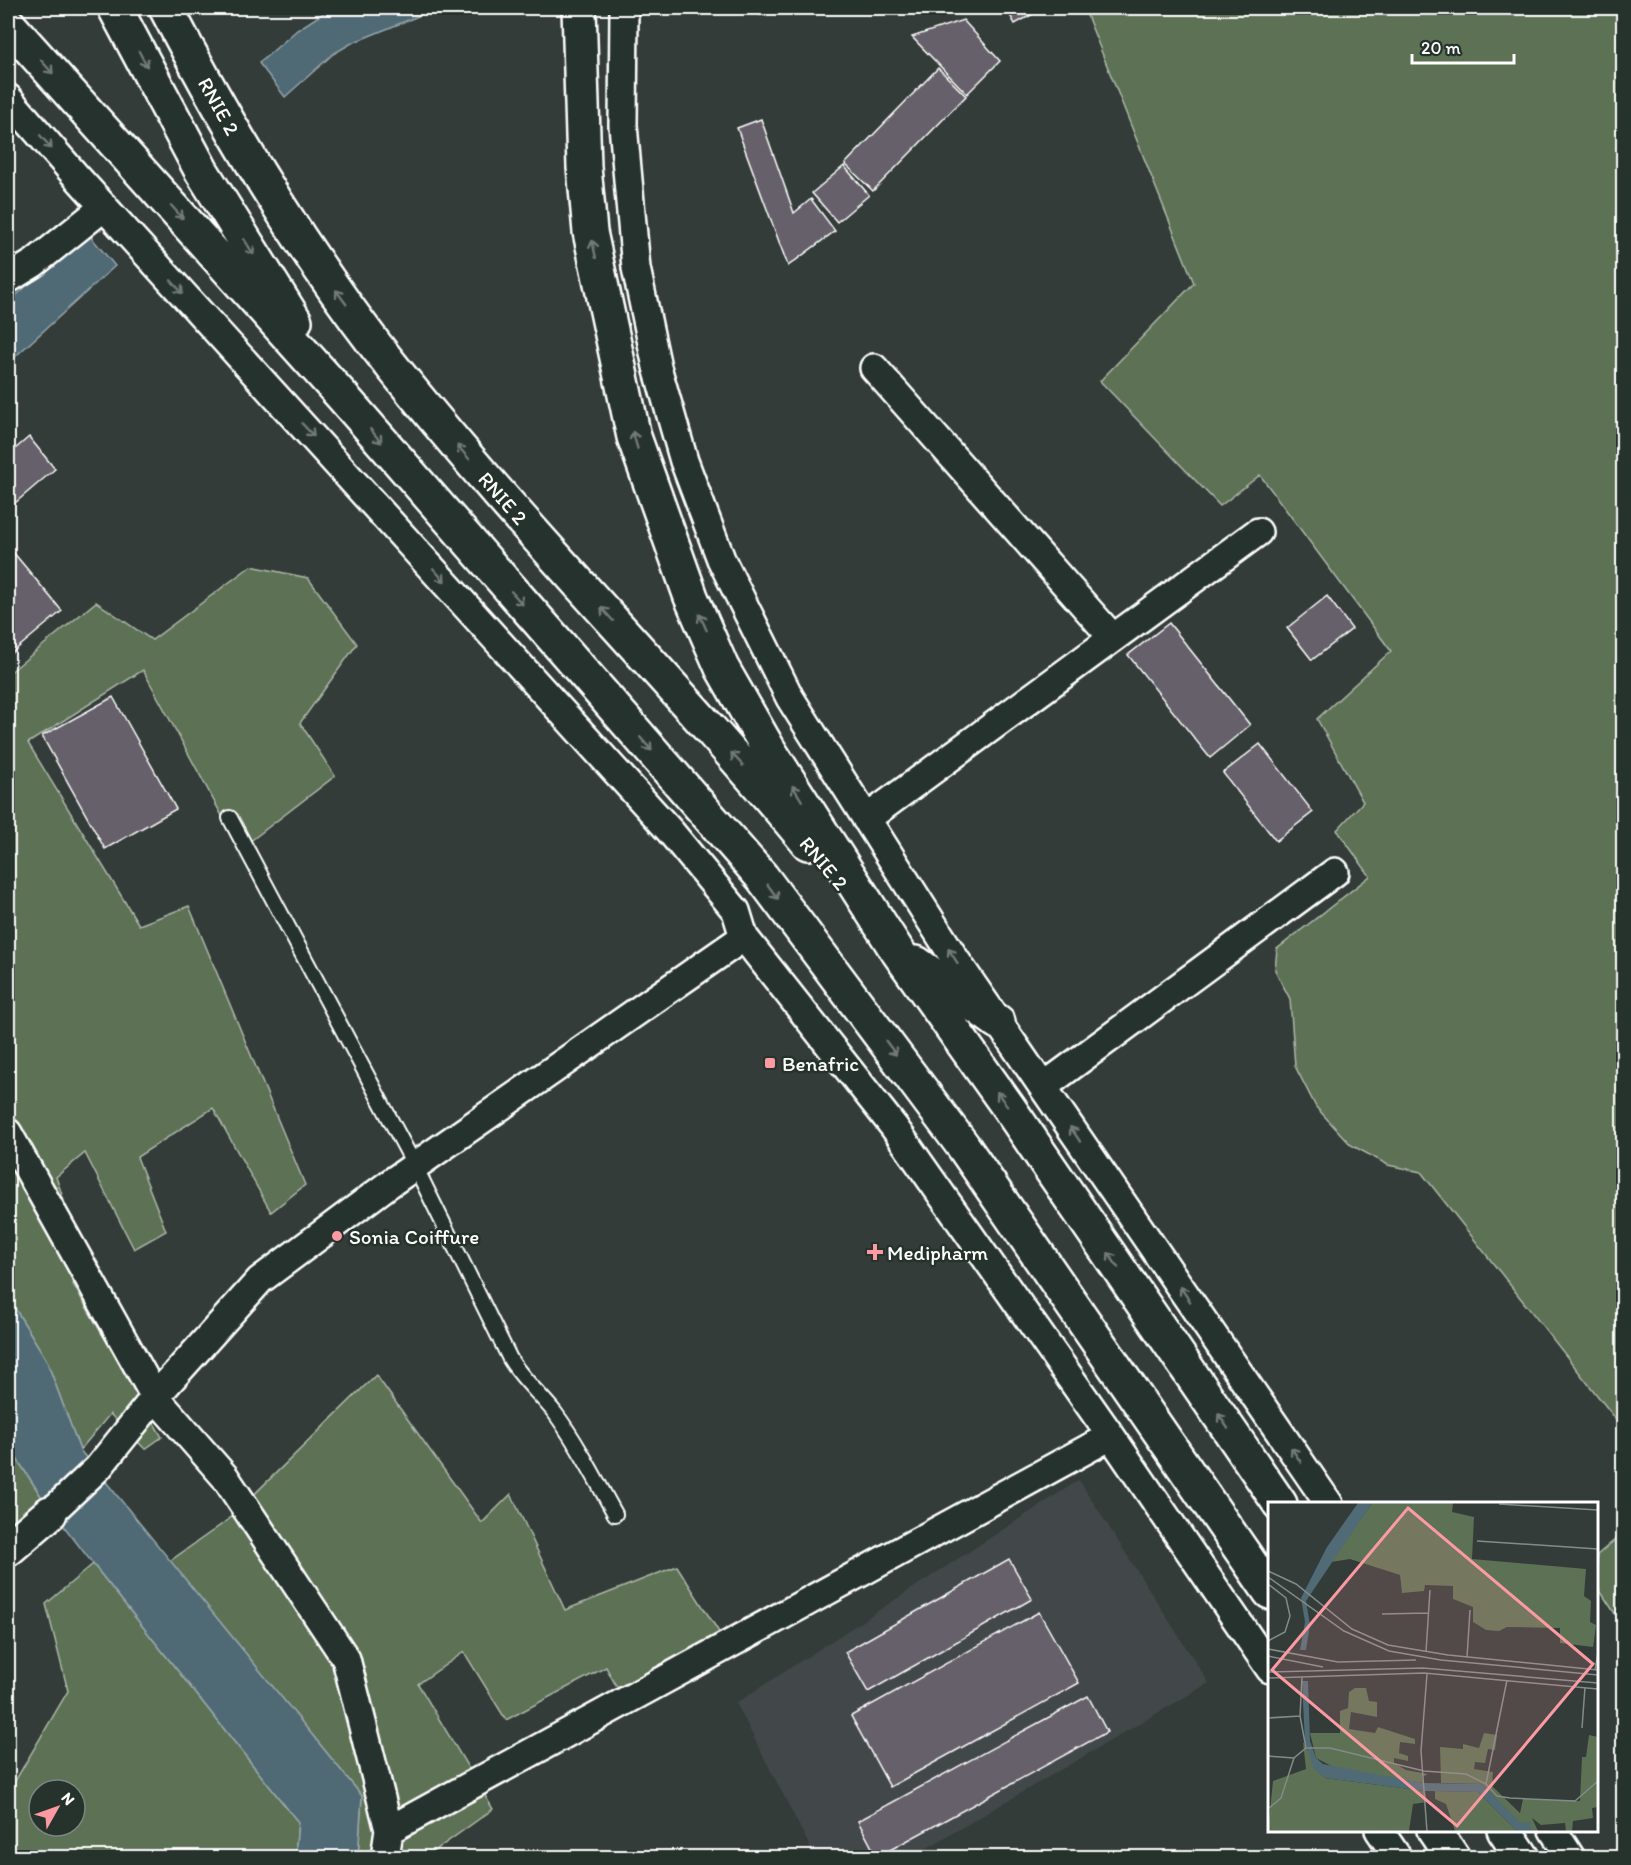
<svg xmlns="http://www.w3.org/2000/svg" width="1631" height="1865" viewBox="0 0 1631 1865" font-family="Itim,sans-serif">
<rect width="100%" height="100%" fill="#333c39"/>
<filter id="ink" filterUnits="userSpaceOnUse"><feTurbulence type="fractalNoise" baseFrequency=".0167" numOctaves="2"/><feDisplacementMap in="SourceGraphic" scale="12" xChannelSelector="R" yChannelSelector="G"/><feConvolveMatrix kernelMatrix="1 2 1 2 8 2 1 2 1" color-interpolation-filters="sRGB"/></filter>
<g filter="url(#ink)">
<path fill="#424748" d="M1079,1480l130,203 -299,175 -95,-1 -79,-154z"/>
<path fill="#5d7154" stroke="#aeb8aa" stroke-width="1.5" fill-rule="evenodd" d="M1084,8h539v1420l-202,-256 -33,-7 -37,-20 -35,-38 -21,-41 -5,-67 -15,-29 2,-21 93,-73 -33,-46 26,-28 -46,-83 74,-68 -131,-176 -40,31 -120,-125 94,-98z
M251,566l57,12 49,66 -57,79 35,53 -95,73 -97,-179 -115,73 111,182 50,-19 116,279 -34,27 -58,-104 -76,49 29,74 -32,18 -49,-96 -29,24 31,91 -14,16 89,153 -17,12 -35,-35 -30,36 -34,-91 -38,-62v-623l88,-72 56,38z
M376,1375l106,148 29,-29 54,116 112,-44 54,85 -100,63 -25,-47 -100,53 -42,-68 -46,32 75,125 -67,48h-68l4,-61 -192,-235 58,-41z
M8,1445l35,54 -25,22 -10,27z
M1623,1533v93l-26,-40v-31z
M93,1564l205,258 -3,35 -287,1v-65l60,-102 -22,-87zM39,1790h36v36h-36z"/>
<path fill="#506b75" stroke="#96a6ac" stroke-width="1.5" d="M331,8h107l-86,35 -19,11 -48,43 -26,-34 38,-33z
M86,231l29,35 -107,97v-60z
M8,1297l38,62 34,91 282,346 -4,61h-63l3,-35 -205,-258 -50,-65 -35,-54z"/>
<path fill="#66606b" stroke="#fff" stroke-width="1.5" d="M760,8h30l-30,7z
M945,8h54l2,3 -52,3z
M1006,8h38l-29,16z
M963,20l37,41 -33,33 -55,-57z
M938,68l28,28 -93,95 -28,-27z
M761,119l33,94 17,-14 24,32 -47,35 -51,-138z
M844,166l25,29 -32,27 -25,-29z
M29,437l26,32 -47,40v-54z
M8,546l54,65 -54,45z
M1327,596l25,33 -40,31 -25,-32z
M1169,623l81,102 -40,33 -82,-103z
M113,697l63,112 -71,40 -63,-113z
M1260,744l53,68 -37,29 -53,-68z
M1009,1559l23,40 -164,93 -23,-40z
M1039,1612l40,71 -189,104 -39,-71z
M1088,1696l19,36 -230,125 -19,-36z"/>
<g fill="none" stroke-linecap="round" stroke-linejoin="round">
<g stroke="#fff" stroke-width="18">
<path id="lane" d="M230,818l185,348 95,193c12,20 30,35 45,54 23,31 41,67 60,101"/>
</g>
<g stroke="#fff" stroke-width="32">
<path id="street" d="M624,8l-1,117 13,143 21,99 27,94 37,98 69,139 167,264 372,542
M8,98l68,78 594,655 66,80 8,26 150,190 217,309 159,233
M8,279l26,-16 70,-56
M874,368l239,270
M866,819l392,-287
M1043,1087l292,-215
M8,1133l147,264 70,80 121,182 43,171 -4,28
M50,1513l48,-45 57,-71 105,-117 129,-96 355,-247
M389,1830l722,-394
M1379,1830l19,28
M1553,1830l18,28"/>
</g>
<g stroke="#fff" stroke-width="38">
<path id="secondary" d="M8,1549l42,-36"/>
</g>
<g stroke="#fff" stroke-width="38">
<path id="highway" d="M115,8l86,162 94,151
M166,8c61,118 129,232 210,338 135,173 292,328 432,497
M579,8l5,159 6,65 44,205 57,160 31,71 47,82 127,199 113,159 271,396
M8,24l335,373 419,480 201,269 307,446
M916,963l82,59
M1434,1830l19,28
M1504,1830l19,28"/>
</g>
<use href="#lane" stroke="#26332d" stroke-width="14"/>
<use href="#street" stroke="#26332d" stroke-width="27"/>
<use href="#secondary" stroke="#26332d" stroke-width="33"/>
<use href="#highway" stroke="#26332d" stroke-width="33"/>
</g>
<defs><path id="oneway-shaft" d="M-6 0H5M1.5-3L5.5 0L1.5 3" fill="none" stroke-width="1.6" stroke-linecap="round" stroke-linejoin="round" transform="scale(1.5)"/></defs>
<g stroke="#727a76">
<use href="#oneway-shaft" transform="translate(143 59) rotate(62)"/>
<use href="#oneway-shaft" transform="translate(47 67) rotate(48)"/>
<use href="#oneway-shaft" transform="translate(46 142) rotate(49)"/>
<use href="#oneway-shaft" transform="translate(177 212) rotate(48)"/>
<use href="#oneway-shaft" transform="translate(249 247) rotate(58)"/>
<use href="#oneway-shaft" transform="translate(594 249) rotate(-102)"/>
<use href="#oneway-shaft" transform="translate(177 287) rotate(48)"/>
<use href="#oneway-shaft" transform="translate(341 297) rotate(-126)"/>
<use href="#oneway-shaft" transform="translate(308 430) rotate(47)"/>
<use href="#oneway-shaft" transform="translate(376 436) rotate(50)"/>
<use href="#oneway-shaft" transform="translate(635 440) rotate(-106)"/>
<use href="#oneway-shaft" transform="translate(463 452) rotate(-131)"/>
<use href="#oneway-shaft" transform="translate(439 575) rotate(48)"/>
<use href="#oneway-shaft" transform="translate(517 598) rotate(49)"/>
<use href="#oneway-shaft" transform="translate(607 614) rotate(-132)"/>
<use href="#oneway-shaft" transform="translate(703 622) rotate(-114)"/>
<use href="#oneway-shaft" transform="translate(646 744) rotate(49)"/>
<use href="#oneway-shaft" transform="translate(737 759) rotate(-132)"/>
<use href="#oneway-shaft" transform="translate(797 793) rotate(-122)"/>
<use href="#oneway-shaft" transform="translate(773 892) rotate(53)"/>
<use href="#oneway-shaft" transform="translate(953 956) rotate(-123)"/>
<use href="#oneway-shaft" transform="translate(891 1048) rotate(53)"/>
<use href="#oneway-shaft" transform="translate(1002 1099) rotate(-125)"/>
<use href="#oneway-shaft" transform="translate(1075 1134) rotate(-124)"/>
<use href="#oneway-shaft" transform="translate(1113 1260) rotate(-124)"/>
<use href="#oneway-shaft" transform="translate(1185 1294) rotate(-124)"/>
<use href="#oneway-shaft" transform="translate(1223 1421) rotate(-124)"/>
<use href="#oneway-shaft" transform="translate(1296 1455) rotate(-124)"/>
</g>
</g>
<g fill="#ff9aa2" stroke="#26332d" stroke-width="2">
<rect x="764" y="1057" width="12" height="12" rx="3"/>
<circle cx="337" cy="1236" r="6"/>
<path d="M872 1243h6v6h6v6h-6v6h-6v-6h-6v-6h6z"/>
</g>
<g text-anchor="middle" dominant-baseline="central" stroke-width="5" stroke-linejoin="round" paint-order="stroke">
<g font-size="21" fill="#fff" stroke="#26332d">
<text transform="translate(219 106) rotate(61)">RNIE 2</text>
<text transform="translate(503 498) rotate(49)">RNIE 2</text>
<text transform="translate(824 863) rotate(50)">RNIE 2</text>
</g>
<g font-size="21" fill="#fff" stroke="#26332d" text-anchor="start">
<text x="782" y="1063">Benafric</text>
<text x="349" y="1236">Sonia Coiffure</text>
<text x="887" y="1252">Medipharm</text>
</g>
</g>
<g transform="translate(1268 1502)">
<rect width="330" height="330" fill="#333c39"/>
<path d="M104,1h81l-1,9 22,5 -2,42 114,10 -2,27 7,5 -1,21 6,3 -3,22 -33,-4v-15l-53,-1 -8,4 -13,-1 -13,-8v-15l-20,-8v-13l-28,-1 -1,6 -22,2 -2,-18 -50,-16 -19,3zM87,186h11l3,13 8,1v15l-26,-5 -2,17 26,4 3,-6 37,12v5l-15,-2 -1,11 9,3v5l-14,-3v5l12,7 22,4 -6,3 1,6 -86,-14 -21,-11 -6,-25h30v-22l8,-3 1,-16zM216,231l13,2 -2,15 -7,-1 -3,14 -10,-1 -1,7 19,3 -1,14 28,27 3,-14 57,2 2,-44h4l3,-22 9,2v70l-6,1 1,10 -20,3 -1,10h-6l-1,-8 -24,2 -9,-7 6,13h-10l-47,-47 -40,-1 -1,-36 23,2v-5l16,4zM35,240l22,36 100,13 2,11 -14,2 -4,27h-141l5,-50 33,-12zM167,289l43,1 39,39h-62l-9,-27 -11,-5z" fill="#5d7154"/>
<path d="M90,1h14l-66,98 4,24 -4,25h-6l5,-28 -4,-24 26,-51zM34,179h6l2,60 6,17 7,6 100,19 58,1 40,39 9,-1 1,9h-14l-39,-39 -53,-1 -100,-13 -11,-9 -9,-27z" fill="#506b75"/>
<path fill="none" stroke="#858a88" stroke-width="1.5" d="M231,2l99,6M209,39l121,8M0,69l28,13 56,45 36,16 60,10 150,15M0,75l76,54 45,20 52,9 157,15M0,82l18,14 4,18 -5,16 -17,9M114,112l46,-1M0,147l70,13 78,-2M158,150l4,-62M0,154l55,11M199,155l3,-47M327,168l3,-18M0,170l155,-4 175,15M34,175l-2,39 6,32M0,176l156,-5 174,16M0,216l32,-2M314,226l3,-41M0,254l26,2M218,282l21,-104M0,307l13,-11 13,-40 12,-10h24l94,23 42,3 20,10 11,12 13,2 65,3 23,-20M159,329l-6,-80 6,-77"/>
<path fill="#ff9aa2" fill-opacity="0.15" stroke="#ff9aa2" stroke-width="3" d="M140,6l185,156 -136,162 -185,-156z"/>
<rect width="330" height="330" fill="none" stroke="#fff" stroke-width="3"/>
</g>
<rect width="1631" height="1865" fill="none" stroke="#26332d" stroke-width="30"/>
<rect x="15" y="15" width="1601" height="1835" fill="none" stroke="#fff" stroke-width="2" filter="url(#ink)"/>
<g transform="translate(57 1808) rotate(50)"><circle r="28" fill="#26332d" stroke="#7d8581" stroke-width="1.5"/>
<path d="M0-4.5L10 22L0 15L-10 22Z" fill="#ff9aa2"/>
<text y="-9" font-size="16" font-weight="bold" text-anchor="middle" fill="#ffffff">N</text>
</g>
<path d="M1412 54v9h102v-9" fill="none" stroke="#ffffff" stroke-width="3"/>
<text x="1421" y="54" font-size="18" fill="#ffffff" stroke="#26332d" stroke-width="4.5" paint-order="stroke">20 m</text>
</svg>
